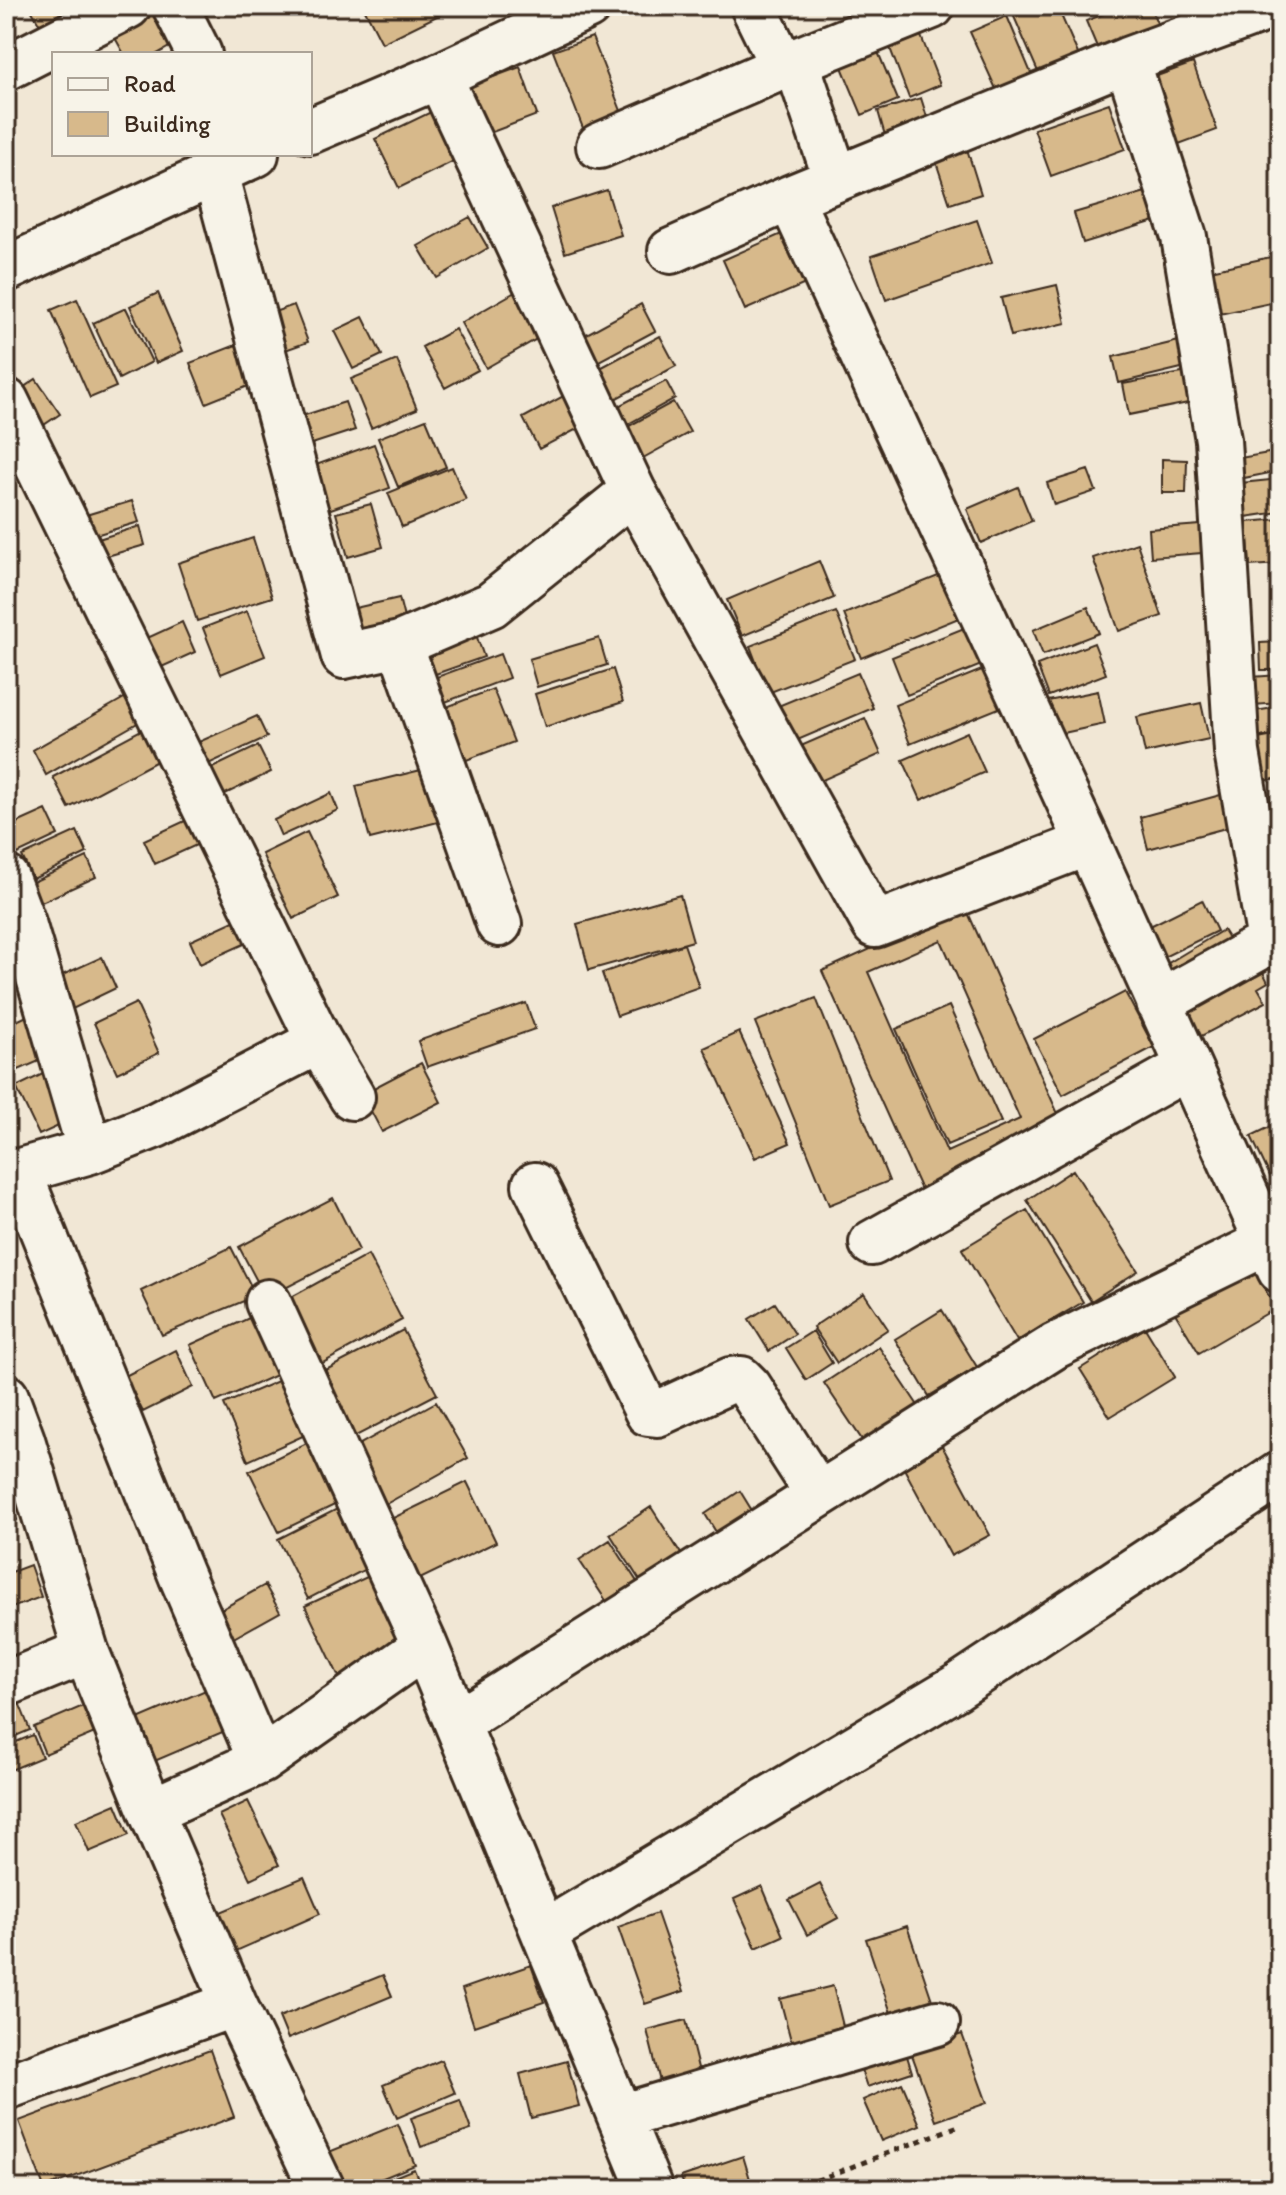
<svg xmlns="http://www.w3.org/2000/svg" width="1286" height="2195" viewBox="0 0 1286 2195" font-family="Itim,sans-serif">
<rect width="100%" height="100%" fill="#f1e7d5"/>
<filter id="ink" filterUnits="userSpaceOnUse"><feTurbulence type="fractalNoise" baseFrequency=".0125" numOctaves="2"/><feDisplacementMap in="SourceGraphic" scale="16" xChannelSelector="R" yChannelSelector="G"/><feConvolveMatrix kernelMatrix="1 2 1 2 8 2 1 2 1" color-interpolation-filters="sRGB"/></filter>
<g filter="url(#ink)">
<path fill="#d7b98b" stroke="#3b2a1e" stroke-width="2" fill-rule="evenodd" d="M29,6h44l-33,19z
M146,6h11l21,36 -21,12h-33l-15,-27z
M369,6h73l3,6 -63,31 -18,-35z
M1025,6h32l25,57 -40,18 -30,-69z
M1124,6h26l12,29 -60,24 -16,-38z
M1007,16l29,69 -35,15 -31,-68z
M921,36l19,49 -31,13 -19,-50z
M592,37l35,89 -39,15 -35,-90z
M878,52l20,48 -36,15 -20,-48z
M1193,63l24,67 -49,18 -25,-67z
M520,67l17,48 -58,22 -18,-48z
M921,98l11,35 -44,13 -10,-35z
M1109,103l16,46 -74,27 -17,-47z
M433,111l23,49 -57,28 -24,-49z
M967,149l14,45 -31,10 -15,-45z
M607,190l14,45 -56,18 -14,-45z
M1149,191l9,29 -75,23 -9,-30z
M470,217l18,31 -51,30 -19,-32z
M977,220l15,43 -106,37 -15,-44z
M795,228l22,51 -72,31 -22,-50z
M1280,255v46l-70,15 -9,-44z
M1057,285l9,38 -55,13 -10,-38z
M515,292l25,45 -54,31 -25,-45z
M158,293l25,58 -27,12 -26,-57z
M77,299l39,88 -26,11 -39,-88z
M641,304l14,27 -69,37 -14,-26z
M294,305l14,37 -34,12 -14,-37z
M126,308l26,54 -33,17 -26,-56z
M363,317l19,38 -29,14 -19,-38z
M455,329l23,41 -33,18 -23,-41z
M660,336l16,30 -72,39 -17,-30z
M1191,338l7,26 -79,19 -6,-26z
M236,345l15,40 -45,18 -16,-40z
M397,360l20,49 -46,19 -20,-49z
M1193,371l5,30 -69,14 -6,-31z
M36,379l24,35 -28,19 -24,-35z
M666,381l9,17 -56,31 -10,-18z
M567,394l16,32 -44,23 -16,-31z
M345,402l10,28 -46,15 -10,-28z
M673,402l17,30 -56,31 -16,-31z
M426,419l20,48 -48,20 -20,-49z
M374,444l16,44 -62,22 -15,-44z
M1280,451v20l-36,7 -4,-20z
M1162,459l25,1 -1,33h-24z
M452,467l14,33 -64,27 -14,-34z
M1088,470l8,21 -42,14 -7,-22z
M1280,479v33l-35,5 -4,-34z
M1018,487l14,34 -51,22 -14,-34z
M132,501l7,21 -47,14 -6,-21z
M371,504l12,43 -35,10 -12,-44z
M1280,519v45l-30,2 -3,-44z
M1213,524l2,28 -64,5 -2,-28z
M140,526l5,19 -48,14 -5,-18z
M253,538l19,59 -75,24 -19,-58z
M1137,543l25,73 -43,15 -26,-73z
M819,561l15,37 -92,38 -15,-36z
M953,570l18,43 -110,45 -17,-44z
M399,598l8,32 -58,14 -7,-33z
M1088,607l11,26 -56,22 -10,-25z
M247,611l18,45 -44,18 -18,-46z
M836,612l19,47 -87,34 -18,-47z
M182,622l13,30 -51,23 -14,-29z
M974,624l15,38 -82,33 -15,-38z
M474,629l10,28 -57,20 -10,-28z
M599,638l8,27 -70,22 -8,-28z
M1280,642v28h-19l-1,-27z
M1094,643l12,31 -57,22 -12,-31z
M500,654l9,24 -77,29 -9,-25z
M994,665l15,39 -99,40 -15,-39z
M613,669l10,33 -78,25 -10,-33z
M858,673l15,35 -80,34 -15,-36z
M1280,675v28l-27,2 -2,-28z
M493,689l21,53 -58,22 -20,-53z
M1098,691l7,33 -60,13 -7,-34z
M133,693l15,24 -102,58 -13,-25z
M1201,703l8,36 -64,14 -8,-36z
M1280,707v27l-21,3 -4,-26z
M257,716l10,21 -65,30 -10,-22z
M865,718l16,36 -72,32 -15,-37z
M141,730l16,31 -88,47 -16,-31z
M967,732l18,40 -64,28 -18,-40z
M1280,735v43l-32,6 -7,-42z
M258,746l13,26 -52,25 -13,-26z
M429,768l13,53 -72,18 -14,-53z
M331,793l7,17 -57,26 -7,-16z
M1224,794l9,32 -85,23 -8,-32z
M46,810l12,25 -49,23 -3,-6v-24z
M202,813l12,24 -59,27 -11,-24z
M77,831l10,22 -54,26 -11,-23z
M307,832l31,65 -45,22 -31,-65z
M87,857l9,20 -63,29 -9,-20z
M680,895l13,46 -104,29 -12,-46z
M1202,900l15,31 -55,27 -16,-30z
M965,906l98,219 -142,65 -99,-219zM941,940l79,179 -73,33 -79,-180z
M240,918l11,23 -51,23 -10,-23z
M1223,930l12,19 -59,35 -11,-19z
M684,944l15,43 -82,29 -15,-43z
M102,957l14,31 -54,26 -15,-32z
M1257,960l11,22 -10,6 8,14 -76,40 -20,-38z
M1125,992l29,55 -91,48 -29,-56z
M816,998l73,183 -60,24 -74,-183z
M136,1003l23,50 -42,20 -23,-50z
M526,1003l9,26 -108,38 -9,-26z
M949,1006l52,116 -54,23 -51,-116z
M33,1013l20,42 -39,17 -8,-18v-28z
M739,1032l51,111 -35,15 -51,-110z
M421,1063l20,39 -59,30 -20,-38z
M51,1070l23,49 -35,16 -23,-48z
M1280,1122v75l-29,-61z
M1073,1170l65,101 -47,30 -64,-101z
M333,1198l26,52 -93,48 -27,-51z
M1027,1210l56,92 -66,39 -55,-92z
M231,1247l25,49 -94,39 -21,-44z
M368,1255l34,65 -81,44 -35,-64z
M1249,1263l27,45 -77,45 -27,-45z
M864,1293l24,36 -51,34 -24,-36z
M775,1303l20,31 -26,17 -20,-32z
M942,1310l35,57 -48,29 -34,-57z
M260,1313l27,57 -71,32 -26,-57z
M1145,1328l30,49 -65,40 -30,-48z
M403,1330l34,64 -83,43 -34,-64z
M813,1331l19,32 -26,17 -20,-32z
M879,1347l42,63 -54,37 -43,-64z
M176,1350l17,37 -50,25 -18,-36z
M292,1375l24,55 -68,31 -24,-57z
M436,1402l32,56 -82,46 -31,-57z
M319,1437l30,61 -70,34 -30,-61z
M940,1442l50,93 -39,21 -50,-93z
M467,1482l29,60 -80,39 -29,-60z
M6,1491l11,29 -11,4z
M740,1491l19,31 -35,23 -19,-31z
M353,1501l30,59 -75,39 -30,-60z
M651,1507l36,56 -41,27 -36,-56z
M610,1540l33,51 -30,20 -34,-51z
M30,1565l11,32 -35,13v-36z
M384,1569l33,71 -78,37 -34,-71z
M265,1585l15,27 -59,33 -15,-27z
M222,1683l17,42 -96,41 -17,-42z
M18,1700l12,30 -24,10v-35z
M90,1703l12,27 -57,24 -11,-27z
M33,1735l9,22 -36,15v-26z
M248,1801l31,64 -29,14 -31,-64z
M116,1804l13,31 -40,17 -13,-31z
M304,1877l16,37 -93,41 -16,-39z
M820,1884l18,34 -31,17 -18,-35z
M762,1886l21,50 -27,12 -22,-49z
M657,1913l27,78 -39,13 -27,-77z
M907,1926l25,74 -41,13 -25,-74z
M531,1965l13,37 -70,24 -12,-37z
M383,1975l9,21 -104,43 -9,-22z
M833,1986l12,48 -52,14 -13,-49z
M686,2020l17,68 -39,10 -17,-68z
M962,2034l25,69 -51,18 -25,-69z
M902,2040l10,32 -45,15 -11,-32z
M210,2050l24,67 -190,71 -25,-67z
M441,2060l14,33 -58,25 -14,-33z
M567,2061l12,45 -48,12 -11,-44z
M902,2083l18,42 -39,16 -18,-41z
M460,2100l11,30 -50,17 -10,-29z
M398,2124l17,41 -59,24h-23l-14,-33z
M743,2156l10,33h-68l-4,-12z
M414,2169l8,20h-58z"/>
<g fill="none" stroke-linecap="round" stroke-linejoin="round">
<g stroke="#3b2a1e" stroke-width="50">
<path id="street" d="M175,6l24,48
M753,6l30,61
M1127,60l57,177 34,203 19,312 33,189
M796,61l40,118
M6,68l122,-62
M439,76l194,415 242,434 213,-82
M310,131l129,-55 149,-70
M599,146l197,-85 136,-55
M215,173l129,483 56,-12 91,-39 142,-114
M790,198l298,645 192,427
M671,251l119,-53 337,-138 147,-54
M6,269l250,-115
M6,401l313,640 33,56
M400,644l99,280
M6,878l17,45 67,228
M1159,1003l121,-67
M19,1172l162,403 80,186
M6,1175l84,-24 66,-26 163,-84
M535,1185l113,228 9,1 74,-34 10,-1 8,8 69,107
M872,1243l316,-176
M268,1302l157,344 225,543
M6,1397l16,43 64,211 65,160 83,193 88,185
M6,1684l80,-33
M457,1723l598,-377 225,-110
M151,1811l110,-50 164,-115
M544,1933l413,-246 323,-213
M6,2087l228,-83
M620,2117l317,-94"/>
</g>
<path stroke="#3b2a1e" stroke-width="5" stroke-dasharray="6 6" stroke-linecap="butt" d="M794,2189l167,-64"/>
<use href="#street" stroke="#f7f3e8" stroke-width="44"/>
</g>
</g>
<rect width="1286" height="2195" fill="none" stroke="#f7f3e8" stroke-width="32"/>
<rect x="16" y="16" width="1254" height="2163" fill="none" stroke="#3b2a1e" stroke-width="3" filter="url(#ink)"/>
<rect x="52" y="52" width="260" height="104" fill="#f7f3e8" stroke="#aca397" stroke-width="2"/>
<rect x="68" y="78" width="40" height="12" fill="#f7f3e8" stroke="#aca397" stroke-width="2"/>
<text x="124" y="92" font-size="24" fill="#3b2a1e">Road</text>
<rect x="68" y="112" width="40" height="24" fill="#d7b98b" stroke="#aca397" stroke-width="2"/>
<text x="124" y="132" font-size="24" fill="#3b2a1e">Building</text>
</svg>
